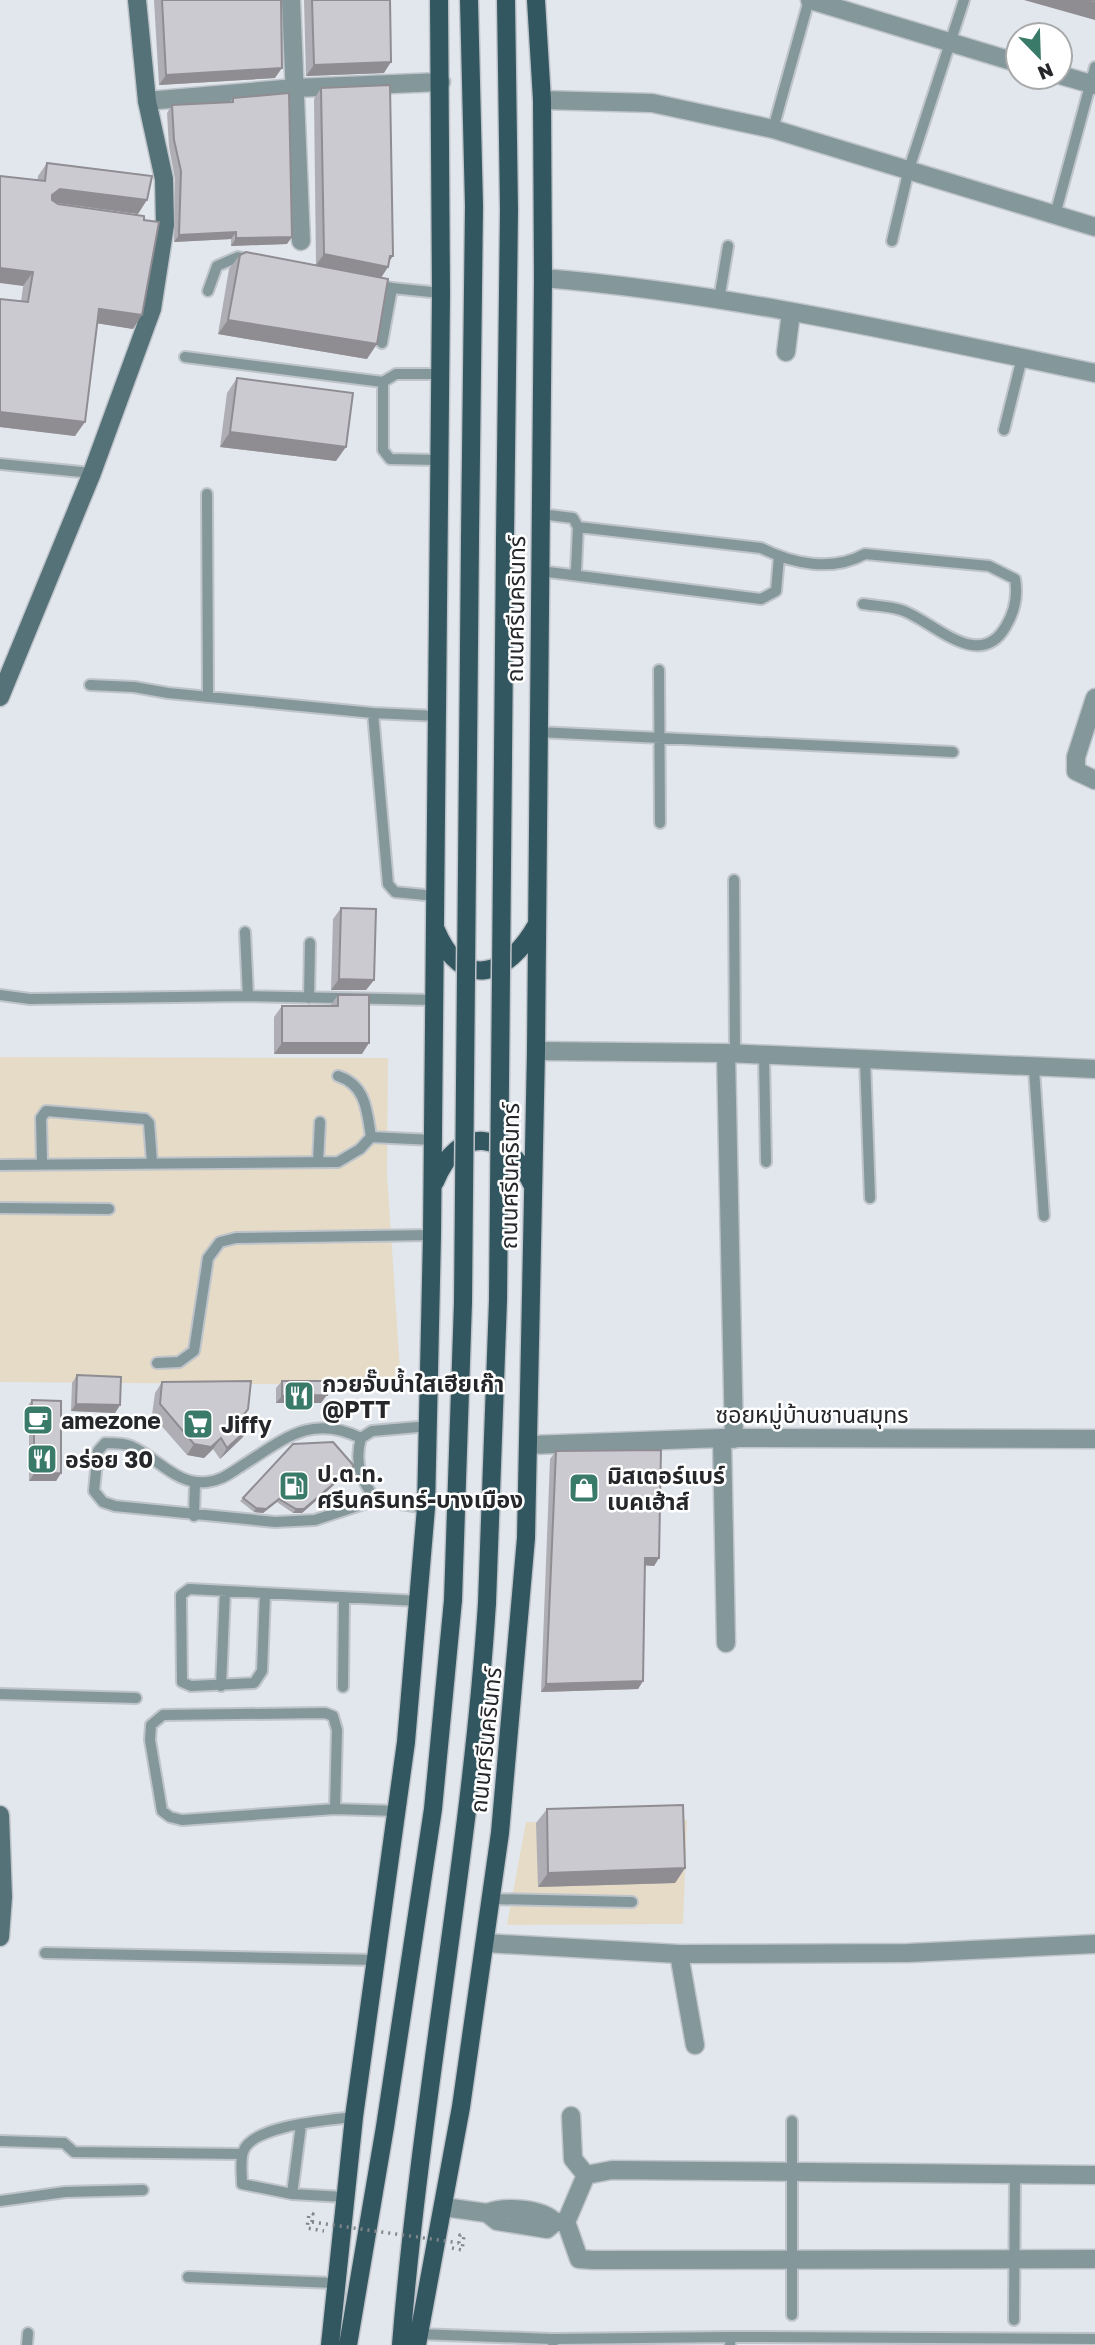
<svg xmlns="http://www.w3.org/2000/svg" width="1095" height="2345" viewBox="0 0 1095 2345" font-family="'Golos Text','Noto Sans Thai',sans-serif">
<rect width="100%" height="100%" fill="#e1e7ed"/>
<path fill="#e5dbc6" d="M0,1057l388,1 -1,115 14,212 -401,-3z
M687,1820l-4,104 -176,1 19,-103z"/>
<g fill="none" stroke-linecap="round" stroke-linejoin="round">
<g stroke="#bfc4ca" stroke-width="14">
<path id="lane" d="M773,129l36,-129
M1055,215l40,-148
M892,241l17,-72 55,-169
M373,284l19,4
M208,291l9,-25 21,-9 13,3
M719,300l9,-54
M382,343l10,-55 49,5
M185,357l198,25
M1004,430l18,-72
M439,460l-49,-1 -7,-9v-68l13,-8h44
M0,464l92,9
M207,494l1,203
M578,527l183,21c32,16 71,24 104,6l124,12 26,13c3,17 0,32 -9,47 -27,48 -75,-7 -105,-16 -12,-4 -26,-4 -38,-6
M540,571l32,4 4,-5 2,-43 -5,-9 -32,-4
M572,575l189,24 15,-8 3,-34
M659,670l1,153
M90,685l44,2 34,6 205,20
M538,732l415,20
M734,880l1,174
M435,896l-40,-4 -7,-8 -15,-171 64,3
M245,932l3,64
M0,995l30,4 218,-3 186,4
M309,998l1,-55
M764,1055l2,107
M865,1060l5,138
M1034,1069l10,147
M338,1076c28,9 29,35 33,61
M42,1162l-1,-44 5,-7 99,8 4,4 3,39
M318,1162l2,-40
M0,1165l338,-3 22,-13 11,-12 62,3
M0,1208l109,1
M157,1363l22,-1 15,-11 14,-93 12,-16 16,-4 196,-3
M361,1438c-51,-25 -78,2 -121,29 -11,7 -20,14 -33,15 -30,4 -50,-25 -76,-36 -7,-3 -18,-3 -26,-3l-7,8 -4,40 9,11 12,4 160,16 40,-2 61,-20
M426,1508l-50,-8c-15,-19 -22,-38 -15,-62l11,-7 57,-5
M194,1516l1,-34
M265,1594l-3,77 -8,12 -63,3 -9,-4 -1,-87 8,-6 230,12
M221,1686l4,-95
M343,1687l1,-89
M0,1694l136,4
M335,1809l2,-79 -4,-14 -8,-3 -162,2 -12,10 -1,15 12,71 8,6 12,3 153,-11 63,2
M491,1899l141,3
M45,1953l332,7
M792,2121v194
M0,2141l64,2 10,9 168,2
M292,2194l9,-69
M344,2197l-52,-3 -50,-10c0,-10 -2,-23 1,-32 8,-27 87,-32 111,-35
M0,2201l65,-9 78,-2
M188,2277l147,6
M1014,2320l1,-146
M419,2334l133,5 1,4
M552,2339l179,-2
M27,2345l1,-12
M730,2345l1,-8h13l351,2"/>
</g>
<g stroke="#bfc4ca" stroke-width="21">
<path id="street" d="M291,0l10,241
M810,0l208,63
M1060,75l35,10
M542,100l110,3 121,26 322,98
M147,101l148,-13 146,-6
M543,278c186,15 369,57 552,95
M786,352l5,-40
M1095,698l-19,59v14l19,9
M536,1051l190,2 369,16
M726,1053l8,386
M722,1438l4,205
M530,1445l192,-7 373,1
M485,1943l194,11 229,-1 187,-9
M679,1954l16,91
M571,2116l2,43 13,16
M444,2207l43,6 10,8 50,8 8,-7h11l20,-47 26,-5 483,5
M487,2213c17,-7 55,-5 68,9
M566,2222l13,37 14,1 502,-1"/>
</g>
<g stroke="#bfc4ca" stroke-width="21">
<path id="secondary" d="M0,697l92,-224 60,-164 13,-84 -1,-46 -17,-78 -10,-101
M0,1815l3,82 -3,40"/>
</g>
<g stroke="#bfc4ca" stroke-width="21">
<path id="primary" d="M469,0l5,206 -4,332
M505,539l4,-329 -3,-210
M436,930c27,63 72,45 100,-4
M435,1182c24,-60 72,-50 97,2
M330,2345l24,-228 52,-375 20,-234 6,-273 9,-942 -2,-293
M348,2345l37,-218 48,-318 20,-209
M401,2345c20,-249 70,-493 86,-742
M417,2345l44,-238 39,-274 26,-295 10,-487 7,-773 -1,-178 -6,-100"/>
</g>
<path stroke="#82868b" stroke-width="3.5" stroke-dasharray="2 5" stroke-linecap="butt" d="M312,2222l1,-8h-4l-2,14 17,3
M452,2248l10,2 2,-14 -4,-1 -1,8"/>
<use href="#lane" stroke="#84989c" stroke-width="10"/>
<use href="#street" stroke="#84989c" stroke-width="18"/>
<use href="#secondary" stroke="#557279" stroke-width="18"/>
<use href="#primary" stroke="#335760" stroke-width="18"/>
<g stroke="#bfc4ca" stroke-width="21" stroke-linecap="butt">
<path id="primary-bridge" d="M453,1600l10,-298 7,-764
M487,1603l11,-303 7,-761"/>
</g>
<path stroke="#82868b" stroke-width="3.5" stroke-dasharray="2 5" stroke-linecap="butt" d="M312,2222l147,21"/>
<use href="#primary-bridge" stroke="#335760" stroke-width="18"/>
</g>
<path fill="#afaeb4" d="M154,0h127l-6,78 -116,7z
M304,0h86l-6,73 -78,3z
M321,88l68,173 -8,16 -14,82 -149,-25 11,-65 11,-14 123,19 -47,-9 -2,-166z
M233,98l54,146 -56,2v-7l-57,3 1,-63 -6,-32 -2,-34 5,-8 58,-3z
M47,163l91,51 -82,-11 77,126 -36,-6 -22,113 -75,-9v-128l21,3 17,-126z
M237,378l99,83 -116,-14 7,-54z
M341,908l33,72 -8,10h-35l2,-71z
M338,995l24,59h-88v-37l8,-11h48z
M77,1375l43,30 -5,8 -44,-2 1,-28z
M282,1381l39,22h-45v-15z
M162,1382l80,35 8,10 -8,11 -22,21 -7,-10 -9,9 -17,-3 -35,-40 3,-22z
M32,1400l29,73 -5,8h-27v-49h-3l1,-25z
M556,1451l103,107 -5,8 -9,-1 -2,116 -5,8 -97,3 9,-233z
M351,1470l-49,43h-9l-16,-11 -14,11 -9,-1 -14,-11 3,-3z
M547,1809l138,59 -10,15 -137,4 -2,-64z"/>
<path fill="#8f8d92" d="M1024,0h60l11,3v17z
M391,62l-7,11 -78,3 8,-11z
M282,68l-7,10 -116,7 7,-10z
M60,189l87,11 -9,14 -87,-12 1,-7z
M236,232l-5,7 -57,3 5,-7z
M292,237l-5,7 -56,2 5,-8z
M324,254l66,2h3l-7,10 2,1 -7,11 -65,-13z
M0,268l33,4 -10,14 -23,-3z
M99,309l43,6 -9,14 -44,-7z
M228,320l149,24 -10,15 -149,-25z
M0,412l85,10 -10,14 -75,-9z
M230,432l116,15 -10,14 -116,-14z
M339,979l35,1 -8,10h-35z
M282,1043h87l-7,11h-88z
M327,1395l-6,8h-45l6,-7z
M76,1404l44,1 -5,8 -44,-2z
M31,1425h3l-5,7h-3z
M250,1427l-8,11 -22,21 7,-11z
M221,1438l-8,11 -9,9 -17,-3 7,-11z
M354,1466l-3,4 -49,43h-9l3,-4z
M61,1473l-5,8h-27l5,-7z
M279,1499l-2,3 -14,11 -9,-1 2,-4z
M645,1558h14l-5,8 -14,-1z
M643,1681l-5,8 -97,3 5,-8z
M685,1868l-10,15 -137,4 10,-14z"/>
<path fill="#cccad1" stroke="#8f8d92" stroke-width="2" d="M162,0h119l1,68 -116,7z
M312,0h78l1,62 -77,3z
M1084,0h11v3z
M390,85l3,171h-3l-2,11 -64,-13 -3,-166z
M289,93l3,144 -56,1v-6l-57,3 2,-64 -7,-31 -2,-35 61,-3v-4z
M47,163l105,13 -5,24 -87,-11 -8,6v5l6,4 86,12v4l15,2 -17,93 -43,-6 -14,113 -85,-10v-113l28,3 5,-30 -33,-4v-92l45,5z
M246,252l142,27 -11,65 -149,-24 12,-65z
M237,378l116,15 -7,54 -116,-15z
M341,908l35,1 -2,71 -35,-1z
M338,995h31v48h-87v-37h56z
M77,1375l44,2 -1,28 -44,-1z
M251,1381l-3,28 -6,8 8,10 -23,21 -6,-10 -10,9 -17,-3 -34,-40 2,-22z
M282,1381h44l1,14 -45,1z
M32,1400l29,1v72l-27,1v-49h-3z
M333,1442l21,24 -50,43h-8l-17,-10 -13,10 -10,-1 -13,-10 50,-54z
M661,1450l-2,108h-14l-2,123 -97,3 10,-233z
M683,1805l2,63 -137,5 -1,-64z"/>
<defs>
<g id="restaurant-square" transform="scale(1.575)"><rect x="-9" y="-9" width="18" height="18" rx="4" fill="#3a7a69" stroke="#fff"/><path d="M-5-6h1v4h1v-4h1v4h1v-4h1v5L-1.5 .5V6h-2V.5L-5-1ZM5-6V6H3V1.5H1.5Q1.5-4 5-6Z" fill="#fff"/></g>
<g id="cafe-square" transform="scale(1.575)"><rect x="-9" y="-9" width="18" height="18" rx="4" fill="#3a7a69" stroke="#fff"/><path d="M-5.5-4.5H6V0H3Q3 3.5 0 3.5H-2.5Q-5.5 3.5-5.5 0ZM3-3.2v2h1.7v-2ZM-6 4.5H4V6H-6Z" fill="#fff"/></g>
<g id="supermarket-square" transform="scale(1.575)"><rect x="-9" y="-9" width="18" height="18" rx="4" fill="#3a7a69" stroke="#fff"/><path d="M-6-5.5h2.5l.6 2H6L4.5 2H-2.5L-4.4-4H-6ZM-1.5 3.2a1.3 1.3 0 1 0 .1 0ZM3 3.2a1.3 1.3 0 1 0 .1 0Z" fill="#fff"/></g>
<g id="fuel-square" transform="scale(1.575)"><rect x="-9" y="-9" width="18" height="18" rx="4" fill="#3a7a69" stroke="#fff"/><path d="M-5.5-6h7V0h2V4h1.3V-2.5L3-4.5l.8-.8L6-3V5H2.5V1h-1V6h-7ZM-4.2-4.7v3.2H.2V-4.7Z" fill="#fff"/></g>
<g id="shop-square" transform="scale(1.575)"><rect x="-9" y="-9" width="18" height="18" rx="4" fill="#3a7a69" stroke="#fff"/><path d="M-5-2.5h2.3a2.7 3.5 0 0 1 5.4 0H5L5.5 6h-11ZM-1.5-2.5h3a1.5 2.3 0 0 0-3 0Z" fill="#fff"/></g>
</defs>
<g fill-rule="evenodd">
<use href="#restaurant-square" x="299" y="1396"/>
<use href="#cafe-square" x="38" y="1420"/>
<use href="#supermarket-square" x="198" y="1424"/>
<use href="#restaurant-square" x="42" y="1459"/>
<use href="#fuel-square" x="294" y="1486"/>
<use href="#shop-square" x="584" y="1488"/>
</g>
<g text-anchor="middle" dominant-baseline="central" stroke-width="5" stroke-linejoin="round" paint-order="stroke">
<g font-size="23" fill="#25272a" stroke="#fff">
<text transform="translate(515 609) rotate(-89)">ถนนศรีนครินทร์</text>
<text transform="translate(509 1176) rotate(-89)">ถนนศรีนครินทร์</text>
<text x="812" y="1414">ซอยหมู่บ้านชานสมุทร</text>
<text transform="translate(485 1740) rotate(-84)">ถนนศรีนครินทร์</text>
</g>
<g font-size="23" font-weight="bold" fill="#25272a" stroke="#fff" text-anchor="start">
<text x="322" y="1383">กวยจั๊บน้ำใสเฮียเก๊า<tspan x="322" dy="26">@PTT</tspan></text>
<text x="61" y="1420">amezone</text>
<text x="221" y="1424">Jiffy</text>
<text x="65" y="1459">อร่อย 30</text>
<text x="317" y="1473">ป.ต.ท.<tspan x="317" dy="26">ศรีนครินทร์-บางเมือง</tspan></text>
<text x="607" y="1475">มิสเตอร์แบร์<tspan x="607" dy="26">เบคเฮ้าส์</tspan></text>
</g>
</g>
<g transform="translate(1039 56) rotate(157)"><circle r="33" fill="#ffffff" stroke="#a8a9aa" stroke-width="2"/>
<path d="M0-5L12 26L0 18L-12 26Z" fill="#3a7a69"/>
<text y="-10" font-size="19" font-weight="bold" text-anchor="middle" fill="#25272a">N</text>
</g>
</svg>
